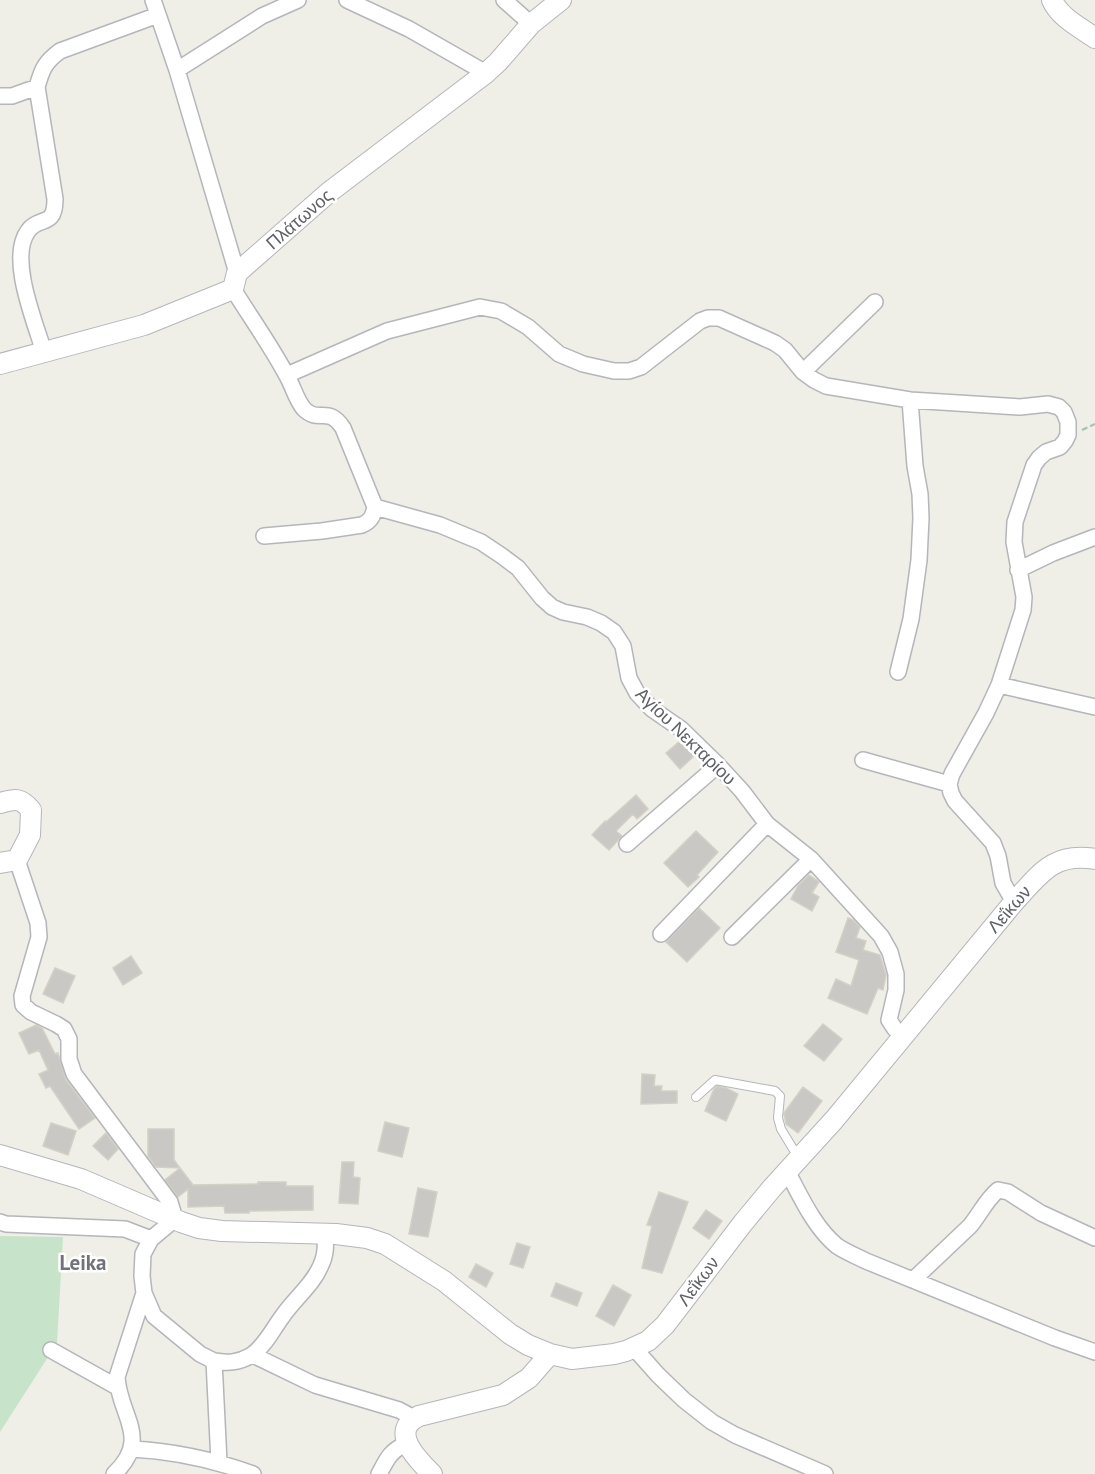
<svg xmlns="http://www.w3.org/2000/svg" width="1095" height="1474" viewBox="0 0 1095 1474" font-family="'PT Sans',sans-serif">
<rect width="100%" height="100%" fill="#efeee7"/>
<path fill="#c7e3ca" d="M0,1236l63,1 -6,106 -57,89z"/>
<path fill="#cac8c4" stroke="#d3d0c6" stroke-width="1.5" d="M680,741l14,15 -14,13 -14,-16z
M636,795l12,14 -11,10 -4,-5 -17,17 6,5 -13,14 -17,-15 13,-14 1,1z
M696,831l22,21 -21,23 2,2 -11,10 -24,-24z
M809,875l10,7 -7,11 7,4 -7,14 -21,-12 7,-13z
M699,908l21,20 -33,34 -21,-20z
M848,918l5,2 7,7 -4,11 10,3 -3,9 17,5 6,20 -3,15 -5,-2 -11,26 -39,-16 8,-19 15,7 8,-26 -23,-8z
M131,956l11,17 -19,12 -10,-17z
M55,968l20,8 -12,27 -20,-9z
M823,1024l19,15 -18,22 -20,-15z
M36,1025l6,3 13,26 3,-1 8,27 29,38 -16,11 -29,-43 -4,2 -7,-14 9,-4 -9,-20 -10,4 -10,-21z
M642,1074l13,1 -1,11h8l-1,5h16v12l-36,1z
M717,1086l9,2 12,6 -12,27 -21,-10 9,-22z
M803,1087l19,14 -24,32 -12,-9 -2,-11z
M385,1122l24,6 -7,29 -24,-6z
M51,1123l25,8 -8,24 -25,-9z
M148,1129h26v31l6,8 -24,-1 -8,-11z
M106,1133l12,16 -10,11 -15,-14z
M342,1162h12l-1,15 7,1 -2,26 -19,-1z
M180,1168l13,17 65,-1v-2h28v4h27v24l-64,1v2h-24l-1,-7 -36,1v-18l-10,8 -13,-17z
M418,1188l19,4 -9,45 -19,-3z
M659,1192l29,10 -26,71 -20,-5 10,-42 -5,-1z
M706,1210l16,11 -13,18 -16,-11z
M517,1243l13,4 -7,21 -13,-4z
M476,1264l17,9 -7,14 -17,-10z
M556,1283l26,10 -5,13 -26,-10z
M613,1285l18,10 -17,31 -18,-10z"/>
<g fill="none" stroke-linecap="round" stroke-linejoin="round">
<g stroke="#b4b6ba" stroke-width="10">
<path id="service" d="M696,1097l19,-17 60,11 5,5 -2,22 3,11 17,28"/>
</g>
<g stroke="#b4b6ba" stroke-width="18">
<path id="minor" d="M153,0l24,70 60,203
M347,0l62,29 77,44
M504,0l27,24
M177,70l85,-54 36,-16
M0,96h12l25,-9
M233,289c18,29 38,57 54,87 6,10 9,24 17,33 15,15 24,-4 39,19l32,79 65,18 41,17 21,14 16,12 24,30 10,9 11,5 24,5 14,6 13,9 9,14 6,32 8,15 15,16 29,20 37,36 24,26 25,33 44,35 70,77 9,16 6,22v16l-7,30 6,9 9,6
M44,352c-9,-30 -36,-94 -16,-121 11,-16 27,-2 27,-32l-18,-112c5,-18 8,-25 23,-36l98,-36
M803,372l72,-70
M287,375l100,-44 93,-24 21,4 27,16 31,27 24,10 31,7h15l12,-4 59,-46 8,-3h11l56,25 10,7 18,22 11,8 12,6 84,14 110,7 28,-3 11,3 5,5 4,10v13l-3,6 -5,6 -14,5 -7,6 -5,7 -19,57 -1,20 10,55 -1,13 -24,75 -13,28 -34,61 -3,10 2,9 4,8 38,42 5,13 5,27 11,19
M264,536l58,-5 40,-6c9,-4 11,-9 13,-18
M1018,570l35,-17 42,-16
M898,672l13,-53 8,-59 2,-42 -1,-24 -5,-28 -5,-66
M999,685l96,22
M863,760l86,24
M627,844l91,-79
M17,860l21,63 1,14 -17,59 1,9 8,7 25,12 8,5 5,10v20l5,15 96,128 5,17 -24,20 -8,15 -1,22 2,17 -27,84c2,39 35,61 -3,97
M661,934l106,-110
M732,937l79,-78
M787,1171c14,26 27,56 50,75 9,6 19,10 29,15l189,77 40,14
M0,1222l6,2 119,5 26,10
M913,1280l57,-54c10,-12 16,-26 28,-36l10,2 33,21 54,25
M144,1293l10,23 46,38 14,7 5,101
M634,1348l24,27 26,25 28,22 23,13 90,39
M51,1350l66,37
M253,1355l62,30 84,25 15,8
M214,1361c13,2 24,2 36,-5 13,-7 23,-27 32,-39 12,-18 31,-32 39,-52 5,-10 5,-20 4,-32
M132,1449c42,2 82,11 121,25
M379,1474c8,-15 11,-23 27,-30"/>
</g>
<g stroke="#b4b6ba" stroke-width="22">
<path id="tertiary" d="M1052,0c7,17 29,28 43,38
M0,364l144,-39 89,-36 4,-16 91,-80 158,-120 12,-11 33,-38 30,-24
M0,803c15,-4 20,-6 31,7l-1,25 -13,25 -17,3
M0,1155l81,24 100,43 18,6 23,3 114,3 31,4 18,6 59,37 66,53 18,11 22,9 22,5 42,-5 12,-3 22,-10 17,-16 78,-102 29,-35 62,-68 180,-218c26,-28 39,-50 81,-43
M432,1474c-14,-14 -44,-43 -13,-58l84,-21 26,-17 21,-24"/>
</g>
<path stroke="#a0c4ae" stroke-width="2" stroke-dasharray="6 3" stroke-linecap="butt" d="M1082,430l13,-6"/>
<use href="#service" stroke="#fff" stroke-width="8"/>
<use href="#minor" stroke="#fff" stroke-width="15"/>
<use href="#tertiary" stroke="#fff" stroke-width="20"/>
</g>
<g text-anchor="middle" dominant-baseline="central" stroke-width="5" stroke-linejoin="round" paint-order="stroke">
<g font-size="18" fill="#5f6165" stroke="#fff">
<text transform="translate(299 219) rotate(-41)">Πλάτωνος</text>
<text transform="translate(686 736) rotate(44)">Αγίου Νεκταρίου</text>
<text transform="translate(1009 909) rotate(-49)">Λεΐκων</text>
<text transform="translate(698 1281) rotate(-53)">Λεΐκων</text>
</g>
<g font-size="21" font-weight="bold" fill="#707377" stroke="#fff">
<text x="83" y="1262">Leika</text>
</g>
</g>
</svg>
